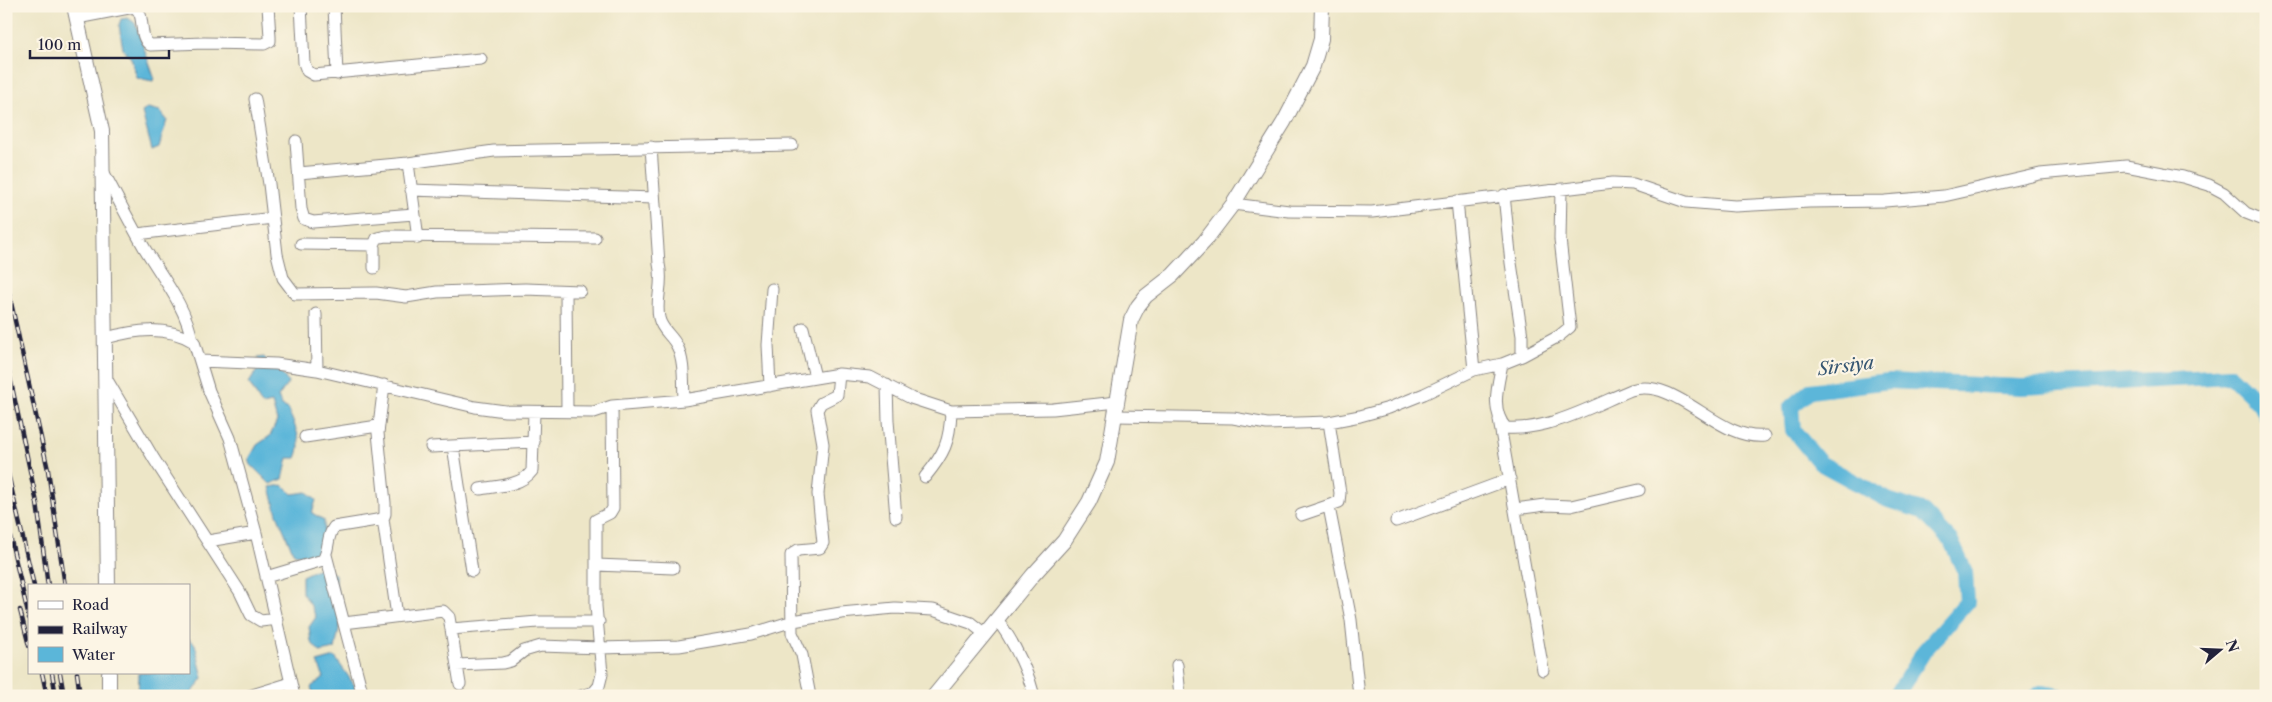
<svg xmlns="http://www.w3.org/2000/svg" width="2272" height="702" viewBox="0 0 2272 702" font-family="'Libre Caslon Text',serif">
<rect width="100%" height="100%" fill="#fcf5e5"/>
<filter id="ink" filterUnits="userSpaceOnUse"><feTurbulence type="fractalNoise" baseFrequency=".02" numOctaves="2"/><feDisplacementMap in="SourceGraphic" scale="10" xChannelSelector="R" yChannelSelector="G"/><feConvolveMatrix kernelMatrix="1 2 1 2 8 2 1 2 1" color-interpolation-filters="sRGB"/></filter>
<filter id="wash" filterUnits="userSpaceOnUse"><feTurbulence type="fractalNoise" baseFrequency=".0096" numOctaves="4" result="noise"/><feDisplacementMap in="SourceGraphic" scale="20" xChannelSelector="R" yChannelSelector="G"/><feGaussianBlur stdDeviation="1.12" result="paint"/><feColorMatrix in="noise" values="0 0 0 0 0 0 0 0 0 0 0 0 0 0 0 0 0 1.4 0 .05"/><feComposite in="paint" operator="in"/></filter>
<g filter="url(#wash)">
<rect width="100%" height="100%" fill="#ede6c7"/>
<path fill="#5bb6d9" stroke="#3e6c8a" d="M128,18l7,5 19,54 -1,4 -16,-3 -6,-20 -8,-9 -4,-24 2,-6z
M148,108l12,3 7,9 -8,27 -7,3 -10,-38z
M264,357c8,10 19,15 24,26l-10,14 4,9 5,2c7,16 17,33 9,50h-8l-5,21 -13,5 -19,-19 -2,-6 8,-14 13,-9 7,-15 -5,-18 -10,2 -13,-22 10,-16 -1,-9z
M283,485l9,9 15,-2 9,8 -4,13 12,7c0,19 3,31 -16,41l-15,-9 -16,-38 -7,-27z
M319,568l16,6 6,45 -6,30 -15,3 -9,-10 -2,-15 7,-10 -6,-13 -8,-11v-17z
M189,639l6,5 8,34 -13,18h-52l1,-23h50z
M335,657l20,29 3,10h-44l-3,-9 13,-10 -7,-15z"/>
<g fill="none" stroke-linecap="round" stroke-linejoin="round">
<path stroke="#5bb6d9" stroke-width="16" d="M1896,696l28,-45 43,-49 -2,-30 -14,-31 -29,-30 -34,-11 -68,-37 -27,-33 -2,-23 19,-16 79,-10 133,6 209,-11 29,28 6,12
M2036,696l5,-3 18,3"/>
</g>
</g>
<g filter="url(#ink)">
<g fill="none" stroke-linecap="round" stroke-linejoin="round">
<g stroke="#888481" stroke-width="13">
<path id="minor" d="M301,6l3,57 3,8 7,4 167,-16
M334,6l3,68
M77,18l57,-11c13,8 3,29 16,38l54,-2 60,1 6,-3v-4l-2,-31
M255,99l14,85 8,70 6,24 12,16 81,-1 30,4 31,-5 88,-3 55,2
M296,141l5,68 3,10 9,3 101,-8
M651,147l8,117c5,21 -4,34 0,54 3,13 13,17 18,28 8,15 6,38 7,54
M408,163l10,75
M103,171c14,26 27,52 42,78 17,28 42,59 47,92
M299,173l109,-10 86,-12 298,-6
M411,190l243,8
M1457,201l17,169
M1233,204l56,7 83,1 241,-29 20,1 53,18 49,4 74,-4 76,-1 59,-5 96,-22 86,-8 57,11 26,8 15,8 22,20 20,8
M137,234l136,-16
M301,244l73,1
M374,268v-23l3,-7 9,-2 209,2
M566,291l1,120
M316,314l1,56
M803,328l12,49
M106,338c29,-8 60,-13 88,4l15,49 21,47 26,95 38,163
M1522,356l37,-20 11,-9 -10,-88 1,-50
M200,361l76,3 41,6 158,37 30,4 89,1 18,-6 72,-6 155,-26 31,3 41,21 40,13 102,-2 64,-7
M1502,364c-4,21 -12,46 4,64 43,3 86,-22 125,-38 46,-14 86,51 134,46
M106,378l48,81 86,133 11,23 10,6 16,-2
M887,385l1,36 8,96
M770,386l-2,-41 4,-56
M1116,416l117,2 34,6 62,-2 31,-6 29,-8 35,-14 50,-24 28,-6 20,-8v-20l-11,-73 -7,-68
M1499,420l44,250
M305,437l73,-11
M453,446l19,125
M431,447l103,-5
M925,477c19,-23 25,-35 26,-66
M480,489c17,-3 41,-3 52,-18l2,-58
M1329,507l22,113 8,76
M1515,509l30,-4 26,1 68,-16
M1301,515l38,-13 1,-9 -11,-71
M383,519l14,97
M1396,521l114,-42
M208,541l48,-8
M326,555l37,141
M596,565l77,3
M266,577l57,-17c7,-11 3,-23 11,-33l49,-8 2,-5v-11l-7,-70 6,-48
M997,619c17,24 30,48 37,77
M344,623l99,-12 6,6 11,67
M451,629l87,-7h61
M457,665l46,-2 8,-2 13,-10 17,-5 59,2 79,-2 72,-12 42,-13 48,-8 54,-5 38,2 38,13 14,11
M1177,665l3,31
M249,696l42,-13
M581,696l13,-4 5,-6 3,-12 -6,-68v-86l14,-7 3,-5 -1,-102
M810,696l-8,-41 -10,-22 -1,-78 7,-5 22,-2 3,-5 -5,-49 5,-50 -6,-34 4,-7 16,-8 2,-21"/>
</g>
<g stroke="#888481" stroke-width="16">
<path id="tertiary" d="M74,6l28,125 6,455
M109,673v23
M934,696l99,-121 31,-34 25,-39 18,-40 24,-142 7,-14 8,-10 27,-21 31,-33 29,-38 51,-82 29,-56 8,-27 1,-33"/>
</g>
<use href="#minor" stroke="#fff" stroke-width="11"/>
<use href="#tertiary" stroke="#fff" stroke-width="14"/>
<g stroke="#22223b" stroke-width="4.5">
<path id="rail" d="M6,280l42,190 17,116
M6,359l31,144 11,83
M6,465l28,121
M6,519l23,99
M20,610l9,36
M42,673l5,23
M52,673l4,23
M60,673l4,23
M77,673l3,23"/>
</g>
<use href="#rail" stroke="#fcf5e5" stroke-width="2.5" stroke-dasharray="8" stroke-linecap="butt"/>
</g>
</g>
<g text-anchor="middle" dominant-baseline="central" stroke-width="4.5" stroke-linejoin="round" paint-order="stroke">
<g font-size="18" font-style="italic" fill="#365672" stroke="#fcf5e5">
<text transform="translate(1846 366) rotate(-7)">Sirsiya</text>
</g>
</g>
<rect width="2272" height="702" fill="none" stroke="#fcf5e5" stroke-width="25"/>
<rect x="28" y="584" width="162" height="90" fill="#fcf5e5" stroke="#a5a1a1"/>
<rect x="38" y="601" width="25" height="8" fill="#ffffff" stroke="#a5a1a1"/>
<text x="72" y="610" font-size="15" fill="#22223b">Road</text>
<rect x="38" y="626" width="25" height="8" fill="#22223b" stroke="#a5a1a1"/>
<text x="72" y="634" font-size="15" fill="#22223b">Railway</text>
<rect x="38" y="647" width="25" height="15" fill="#5bb6d9" stroke="#a5a1a1"/>
<text x="72" y="660" font-size="15" fill="#22223b">Water</text>
<g transform="translate(2220 650) rotate(71)" stroke="#fcf5e5" stroke-width="4" paint-order="stroke">
<path d="M0-4L9 19L0 12L-9 19Z" fill="#22223b"/>
<text y="-8" font-size="14" font-weight="bold" text-anchor="middle" fill="#22223b">N</text>
</g>
<path d="M30 50v8h139v-8" fill="none" stroke="#22223b" stroke-width="2.5"/>
<text x="38" y="50" font-size="15" fill="#22223b" stroke="#fcf5e5" stroke-width="4" paint-order="stroke">100 m</text>
</svg>
